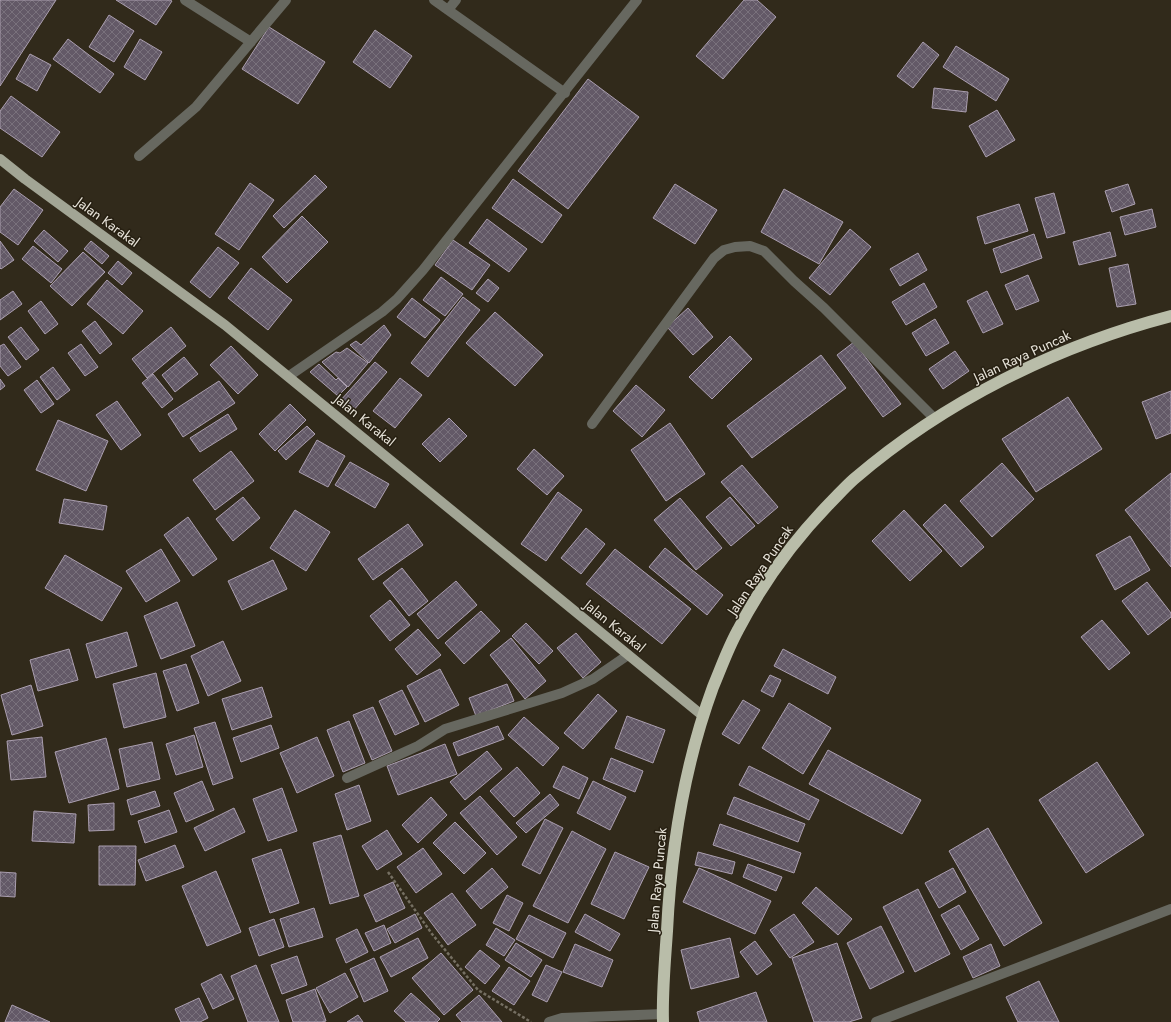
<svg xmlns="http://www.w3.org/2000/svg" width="1171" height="1022" viewBox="0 0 1171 1022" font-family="Jost,sans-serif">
<defs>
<pattern id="building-cross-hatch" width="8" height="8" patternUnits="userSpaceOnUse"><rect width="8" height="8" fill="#635967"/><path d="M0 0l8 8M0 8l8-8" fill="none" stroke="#79717c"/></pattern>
</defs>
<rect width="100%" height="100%" fill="#312a1b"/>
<path fill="url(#building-cross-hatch)" stroke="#ab9fb0" d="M0,0h56l-56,86z
M116,0h54l2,1 -16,24z
M744,0h13l19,17 -53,62 -27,-23z
M109,15l25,16 -20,31 -25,-15z
M269,27l56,35 -27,42 -56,-35z
M375,30l37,26 -22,32 -37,-26z
M68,39l46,35 -14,19 -47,-34z
M140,39l22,13 -17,28 -21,-13z
M923,42l16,13 -26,33 -16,-12z
M956,46l53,33 -13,22 -53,-34z
M30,54l21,11 -14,26 -21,-12z
M588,79l51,38 -71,92 -50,-38z
M934,88l34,4 -2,20 -34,-4z
M11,96l49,36 -18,25 -42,-29v-17z
M997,110l18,30 -29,17 -17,-31z
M315,175l12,12 -43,41 -11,-12z
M513,179l49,36 -20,28 -50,-35z
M250,183l24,17 -35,50 -24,-16z
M675,184l42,26 -22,34 -42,-26z
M1128,184l7,20 -23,8 -7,-21z
M14,189l29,21 -25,35 -18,-13v-25z
M784,189l59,33 -24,42 -58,-32z
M1054,193l11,40 -18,5 -12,-40z
M1019,204l9,27 -43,13 -8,-27z
M1152,209l4,18 -31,8 -5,-18z
M302,216l26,26 -41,41 -25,-26z
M487,219l40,30 -18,23 -40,-29z
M850,229l21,18 -41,48 -21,-17z
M44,230l24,21 -10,11 -24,-21z
M1110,232l6,24 -37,9 -6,-23z
M1034,234l8,24 -41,15 -8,-24z
M453,240l37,25 -18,25 -37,-25z
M0,241l14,19 -13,9 -1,-1z
M91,241l18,15 -7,8 -18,-15z
M33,246l29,23 -11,14 -29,-24z
M218,247l21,16 -29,35 -20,-16z
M83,252l22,20 -33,34 -22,-20z
M918,253l9,17 -27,16 -10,-17z
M118,261l14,12 -10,12 -14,-12z
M1128,264l8,40 -19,3 -8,-39z
M251,268l41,32 -24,30 -40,-32z
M1028,275l11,26 -23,9 -11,-25z
M441,277l22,17 -18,22 -22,-16z
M488,279l11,9 -11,14 -12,-9z
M107,280l36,31 -20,23 -36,-30z
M924,283l13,24 -31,18 -14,-23z
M13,291l9,13 -22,16v-20z
M987,291l16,33 -20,9 -16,-32z
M463,297l17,13 -52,67 -17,-14z
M412,298l28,22 -15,18 -28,-21z
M41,301l17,23 -13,10 -17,-23z
M688,308l25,29 -20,18 -26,-28z
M495,312l48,43 -28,31 -49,-43z
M935,319l14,24 -23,13 -14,-23z
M95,321l17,23 -12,10 -18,-23z
M384,325l7,10 -22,28 -19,-18 6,-4 5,4z
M21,327l18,23 -13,10 -18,-23z
M171,327l15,19 -39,32 -15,-19z
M730,336l22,23 -40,40 -23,-22z
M854,342l47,62 -18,13 -46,-62z
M4,344l17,23 -13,9 -8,-10v-20z
M81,344l17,23 -13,9 -17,-23z
M231,346l27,29 -20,19 -28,-29z
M347,348l21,15 -20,24 -26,-25 14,-10 4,1z
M955,351l14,20 -26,18 -14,-20z
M821,355l25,33 -94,70 -25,-32z
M184,357l14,17 -23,18 -13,-17z
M375,362l12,10 -35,40 -12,-11z
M319,364l17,16 2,-2 9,9 -9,9 -28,-24z
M53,367l17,23 -13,10 -17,-23z
M153,374l20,25 -11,9 -20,-25z
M400,378l22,17 -27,33 -22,-17z
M0,379l5,7 -5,4z
M37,380l17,24 -13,9 -17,-23z
M219,381l16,22 -52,34 -15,-23z
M636,385l29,25 -23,27 -29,-26z
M1171,391v42l-15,6 -14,-37z
M1068,397l34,52 -66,43 -34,-53z
M117,401l24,34 -20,15 -25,-35z
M290,404l16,16 -31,31 -16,-17z
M228,414l9,15 -37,23 -10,-14z
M449,418l18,18 -27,26 -18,-18z
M58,420l50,21 -22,50 -50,-21z
M670,423l35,51 -39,27 -35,-51z
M307,426l8,8 -29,26 -8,-9z
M317,440l28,16 -17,31 -29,-15z
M534,449l30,27 -17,19 -30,-26z
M231,451l23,30 -39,29 -22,-30z
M350,462l39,22 -14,24 -40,-23z
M1002,463l32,36 -42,38 -32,-36z
M742,465l36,42 -20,17 -37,-42z
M1171,473v94l-46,-57z
M558,492l24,18 -36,51 -25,-17z
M243,497l17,21 -27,23 -17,-22z
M730,497l25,29 -24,20 -25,-29z
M680,498l42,50 -26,22 -42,-50z
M64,499l43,7 -4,24 -44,-7z
M945,504l39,43 -23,20 -38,-42z
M295,510l35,22 -24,39 -36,-23z
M904,510l38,41 -32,30 -38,-40z
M188,517l29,42 -24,17 -29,-41z
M408,524l15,21 -50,35 -15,-21z
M586,528l19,16 -24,30 -20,-16z
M1130,536l20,34 -35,20 -19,-35z
M665,548l58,47 -16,20 -58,-48z
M161,549l19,32 -34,21 -20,-31z
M615,549l76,60 -29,35 -76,-60z
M65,555l57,33 -20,33 -57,-33z
M273,560l14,29 -45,21 -14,-29z
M402,568l26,33 -19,15 -26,-33z
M456,581l21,24 -39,34 -21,-25z
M1147,582l24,31v4l-23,18 -26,-34z
M390,600l20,25 -20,16 -20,-25z
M177,602l18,44 -34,13 -17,-43z
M481,611l19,20 -36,33 -19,-21z
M1102,620l28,33 -21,17 -28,-33z
M526,623l27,28 -14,13 -27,-28z
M418,629l23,26 -24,20 -22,-26z
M127,632l10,34 -41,12 -10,-34z
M576,633l25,29 -18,16 -26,-30z
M511,638l35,43 -21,18 -35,-44z
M223,641l18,40 -33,15 -17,-40z
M69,649l9,31 -40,11 -8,-31z
M783,649l53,28 -8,17 -54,-28z
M186,664l13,39 -22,8 -14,-40z
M440,669l19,36 -34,17 -18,-36z
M156,673l10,44 -42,11 -11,-44z
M770,675l11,5 -8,17 -12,-6z
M507,684l7,17 -38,15 -7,-18z
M31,685l12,41 -31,9 -11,-40z
M262,687l10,30 -40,13 -10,-31z
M402,690l17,34 -24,11 -16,-34z
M598,694l19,17 -34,38 -19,-16z
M743,700l17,10 -21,34 -17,-10z
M789,703l42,25 -28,46 -41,-26z
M373,707l19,44 -20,9 -19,-45z
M627,716l38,14 -12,33 -38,-15z
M524,717l35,31 -16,18 -35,-31z
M349,721l16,42 -22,9 -16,-42z
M215,722l18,56 -20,7 -19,-57z
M271,725l8,23 -38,14 -8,-24z
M498,726l6,13 -46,17 -5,-13z
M194,735l9,32 -27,8 -10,-31z
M42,737l4,40 -35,3 -4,-39z
M317,737l17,39 -37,17 -17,-40z
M106,738l13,51 -50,14 -14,-51z
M152,742l8,37 -33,8 -8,-38z
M445,744l12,30 -59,21 -11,-29z
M828,750l93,50 -19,34 -93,-50z
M487,751l15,18 -37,31 -15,-18z
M611,758l32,13 -8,21 -32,-13z
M1097,762l47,73 -58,38 -47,-73z
M563,766l25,12 -9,21 -26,-12z
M749,766l70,34 -10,20 -70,-35z
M517,767l23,26 -26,24 -24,-26z
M202,781l12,29 -28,12 -12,-29z
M593,781l33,16 -16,33 -33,-17z
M359,785l12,36 -24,9 -12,-36z
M282,788l15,43 -29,10 -15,-42z
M155,791l5,15 -29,9 -4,-15z
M550,794l9,11 -33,28 -10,-10z
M480,796l37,41 -20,18 -37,-42z
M431,797l16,18 -29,28 -16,-18z
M734,797l71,27 -7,18 -71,-28z
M114,803v27l-25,1 -1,-26z
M234,808l11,24 -40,19 -11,-23z
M169,810l8,22 -32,11 -7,-22z
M34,811l42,3 -2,29 -42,-2z
M545,819l18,9 -23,46 -18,-9z
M455,822l31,31 -22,21 -31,-31z
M720,824l81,29 -7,20 -81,-28z
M988,828l54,95 -38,23 -55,-95z
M387,830l15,24 -25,16 -15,-24z
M572,831l34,18 -38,74 -35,-17z
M341,835l18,61 -29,8 -17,-61z
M175,845l9,22 -38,14 -8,-21z
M99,846h37l-1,39h-36z
M423,848l19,26 -26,19 -19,-26z
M281,849l18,54 -29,10 -18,-54z
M615,852l34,15 -25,52 -33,-15z
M698,852l37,10 -3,12 -37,-9z
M748,864l34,13 -6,14 -33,-14z
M492,868l16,19 -27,22 -15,-18z
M699,868l72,33 -16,33 -72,-32z
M953,868l13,24 -27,16 -14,-25z
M216,871l25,61 -34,14 -25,-60z
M0,872l16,1 -1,24 -15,-1z
M393,882l12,26 -29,14 -12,-27z
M816,887l36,32 -14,16 -36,-32z
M918,889l32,65 -35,18 -32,-65z
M452,893l24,32 -28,20 -24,-32z
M507,895l16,8 -14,28 -16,-8z
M959,905l20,34 -18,11 -20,-35z
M314,908l9,29 -34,10 -9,-28z
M415,914l7,14 -27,15 -8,-14z
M585,914l35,20 -10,17 -35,-19z
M794,914l20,28 -24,16 -20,-28z
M529,915l37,18 -13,25 -37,-19z
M274,919l10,28 -25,9 -10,-28z
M384,925l7,18 -17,8 -9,-18z
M881,926l23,46 -34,17 -23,-46z
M496,928l19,12 -11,16 -18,-11z
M357,929l11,23 -22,11 -10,-24z
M418,938l10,20 -37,19 -11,-20z
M730,938l9,39 -48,12 -10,-39z
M755,941l17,23 -15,11 -17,-23z
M516,943l26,17 -11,17 -26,-17z
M837,943l25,75 -13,4h-35l-22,-64z
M575,944l38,16 -11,27 -39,-15z
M991,944l9,22 -27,12 -10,-21z
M480,950l20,16 -15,18 -20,-17z
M441,953l32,37 -29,25 -32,-37z
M297,956l10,29 -25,9 -11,-29z
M374,958l14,33 -24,11 -14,-33z
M256,965l23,57h-31l-17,-46z
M546,965l16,7 -15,30 -15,-7z
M509,967l21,14 -16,24 -22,-14z
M345,973l13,24 -28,16 -14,-25z
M221,974l13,25 -21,10 -12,-25z
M1039,981l20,41h-41l-12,-25z
M315,989l11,32 -4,1h-29l-7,-22z
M756,992l11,30h-67l-3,-10z
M411,993l29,26 -3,3h-31l-12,-11z
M479,995l23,27h-40l-6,-7z
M199,998l9,20 -8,4h-19l-6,-13z
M12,1005l38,17h-45z
M358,1015l5,7h-16z"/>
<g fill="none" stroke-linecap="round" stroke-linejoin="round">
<path stroke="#756f62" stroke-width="2.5" stroke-dasharray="3 2" stroke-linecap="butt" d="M388,872l44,62 46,56 53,32"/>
<path stroke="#676860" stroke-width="10" d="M185,0l66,42
M434,0l14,10
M456,0l-8,10 117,83
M139,156l57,-49 90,-107
M289,376l93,-64 15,-13 26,-29 214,-270
M592,424l122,-166 10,-8 11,-3 15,-1 14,5 30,30 30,27 111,111
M347,778l71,-32 27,-17 117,-36 31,-14 35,-24
M549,1022l13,-4 101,-4
M876,1022l295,-113"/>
<path stroke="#a2a595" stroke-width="10" d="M0,159l25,20 200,146 478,391"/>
<path stroke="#b9bda9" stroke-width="12" d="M663,1022c-1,-30 2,-61 4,-91 4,-83 17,-165 46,-244 8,-19 15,-39 25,-57 24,-46 56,-90 92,-127 8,-8 16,-17 24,-24 91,-78 202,-133 317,-163"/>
</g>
<g text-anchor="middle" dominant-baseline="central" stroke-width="3" stroke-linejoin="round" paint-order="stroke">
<g font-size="14" fill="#e8e4da" stroke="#272012">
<text transform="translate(108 222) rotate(36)">Jalan Karakal</text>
<text transform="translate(1022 356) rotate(-25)">Jalan Raya Puncak</text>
<text transform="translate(365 420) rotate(39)">Jalan Karakal</text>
<text transform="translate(760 570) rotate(-56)">Jalan Raya Puncak</text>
<text transform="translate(615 626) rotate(39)">Jalan Karakal</text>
<text transform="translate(657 880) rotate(-85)">Jalan Raya Puncak</text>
</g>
</g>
</svg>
